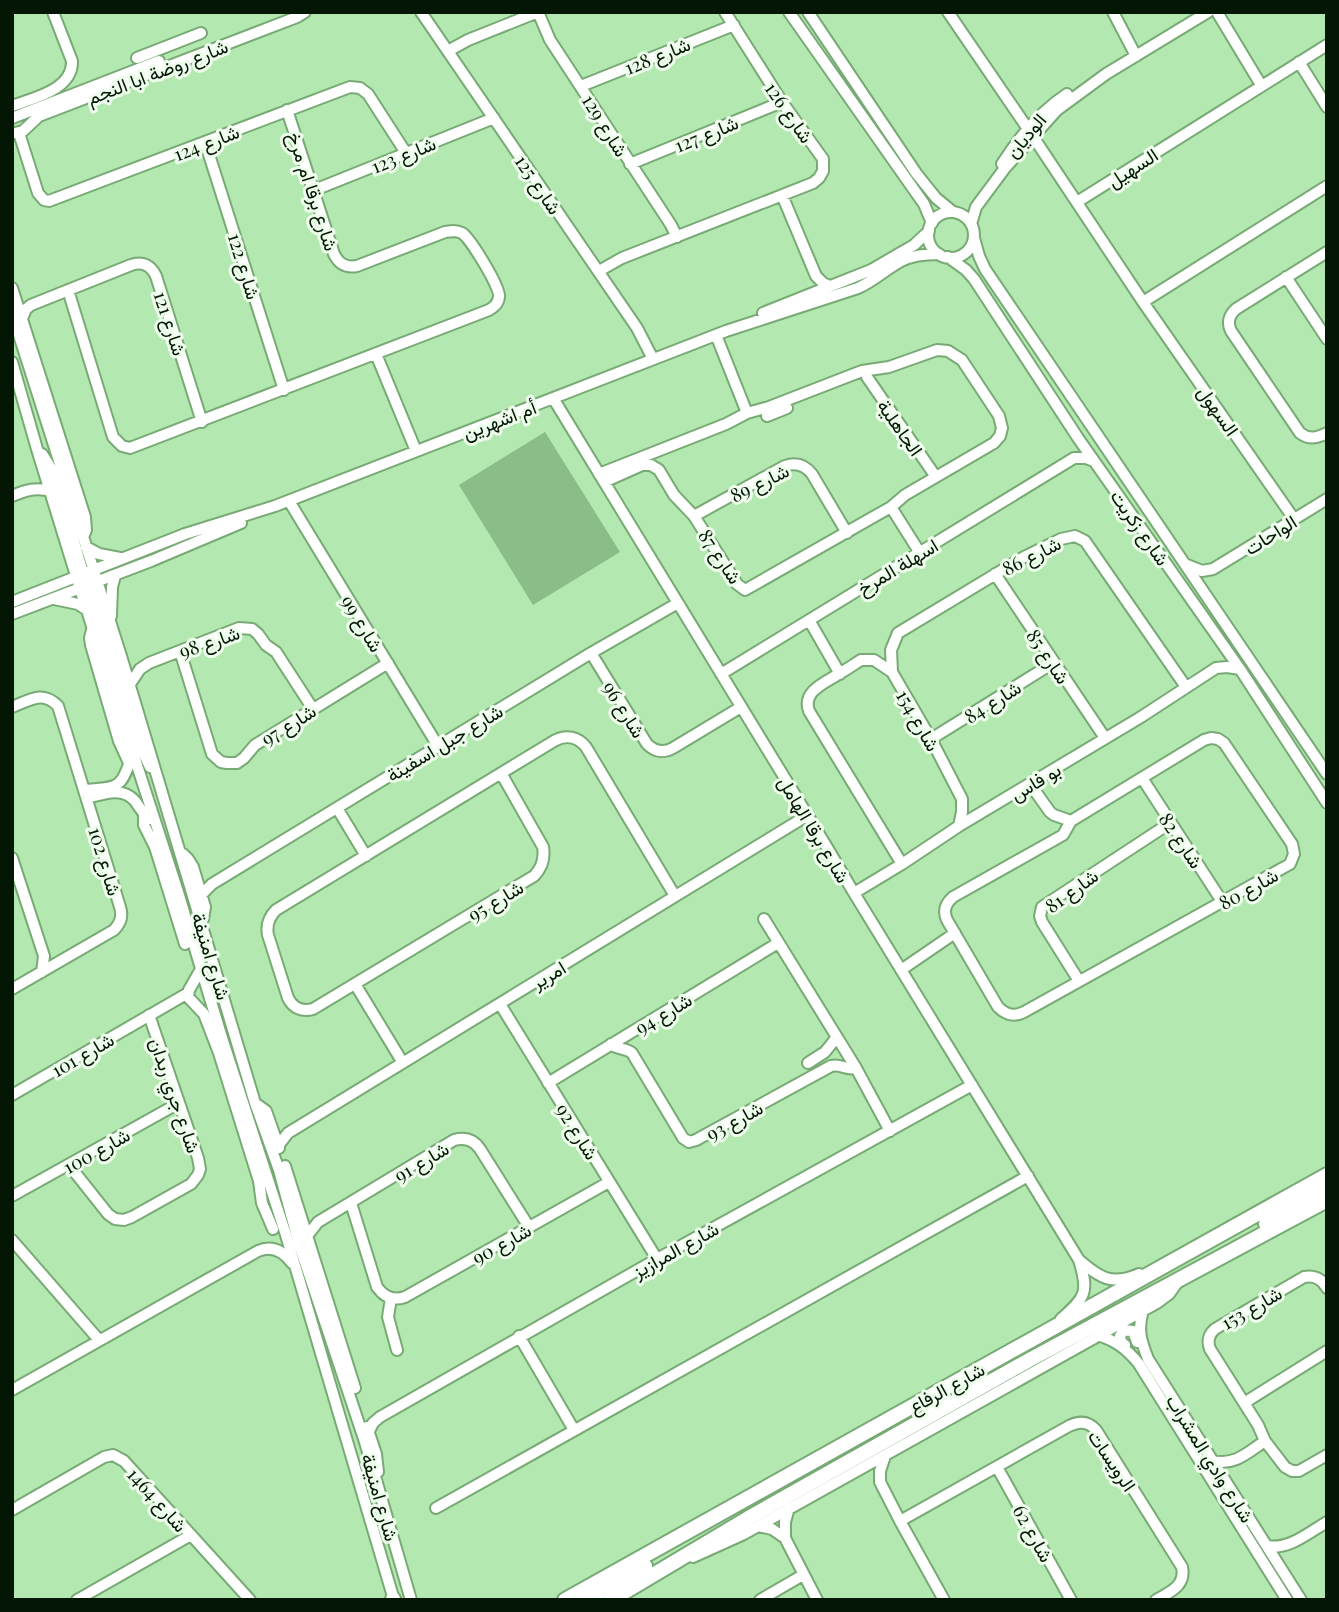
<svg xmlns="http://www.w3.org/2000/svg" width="1339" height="1612" viewBox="0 0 1339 1612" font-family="'Playfair Display',Vazirmatn,serif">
<rect width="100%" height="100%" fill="#b3e8b0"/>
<path fill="#8abd87" d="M545,432l75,120 -87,53 -74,-120z"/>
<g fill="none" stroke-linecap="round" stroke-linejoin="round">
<g stroke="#78aa75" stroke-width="14">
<path id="minor" d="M421,12l216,316 16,31
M538,12l12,28 121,185 6,12
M789,12l135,192 8,19
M808,12l108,161 20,25 17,14
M948,12l80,117 115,173 151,217
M1113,12l23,44
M1217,12l44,73
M448,51l20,-11 70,-28
M137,58l64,-25
M1299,62l28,45
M581,86l153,-61
M12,106c21,-8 61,-16 60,-45l-19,-49
M12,118l147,-57
M15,133l8,-2 16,-15 258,-99 8,-5
M19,133l19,60 6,7 5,1 301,-114 10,1 8,6 38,59
M205,142l79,248
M630,164l152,-62
M1002,164c17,-27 38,-52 65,-70
M312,191l182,-73
M782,195l34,81 7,7 7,3
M1077,202l250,-157
M928 235a23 23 0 1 1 46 0a23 23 0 1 1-46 0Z
M971,224l5,-17 29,-39 52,-58 49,-36 102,-62
M974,238l5,18 6,13 342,505
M1327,252l-91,57c-7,6 -9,14 -5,22l69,102c9,7 17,5 27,0
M948,257l18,13 8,9 104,159 162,231 87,134
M599,271l23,-13 191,-75 6,-5 4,-7v-12l-41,-57 -57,-90
M1286,277l41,62
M12,288l73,229 1,13 -3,7
M68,290l45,147 9,9 8,2 359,-138c5,-3 9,-6 10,-13 2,-9 -29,-59 -37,-64 -6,-3 -11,-2 -17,-1l-88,34c-11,2 -18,-2 -23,-12l-47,-144
M1143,302l184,-116
M12,313l109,343 134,447 24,67 20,74 66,198 46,158
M763,313l108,-43 43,-25 15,-14
M22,319l4,-10 5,-4 100,-40c11,-4 20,0 25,11l46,146
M716,335l31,78
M376,354l40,97
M12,362l25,87 45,146 96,297 44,146 64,197 108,365
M867,377l69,100
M553,398l275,451 26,44 225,367c10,32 7,37 -18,59
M767,416l20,-8
M42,454l13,21 28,98 3,4
M599,474l127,-50 21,-11 22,-6 93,-36 27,-4 48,-17 11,1 14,9 37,56 3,12 -2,8 -6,7 -89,52 -14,12 29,46
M604,482l38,-17h9l8,5 15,25 20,21 43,68 8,6 146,-83
M12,496c14,-6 24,-9 39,-5
M289,501l149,245
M694,516l91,-50c11,-4 20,-1 27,8l35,59
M86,547l13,7 21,4
M1187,565l15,6 11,-2 114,-70
M995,574l110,164
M85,581l6,11 48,152 11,23
M54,599l24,5 9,6
M12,602l173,-68 90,-28 451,-175 132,-43c16,-7 28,-19 43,-27 12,-6 25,-7 38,-7
M12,614l139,-53 90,-38
M111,616l1,-29 3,-11
M809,620l31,54
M92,630l-2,8 1,7 28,96 10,22
M180,651l32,103 9,8 6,1h10l7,-5 11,-13 133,-82
M591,653l56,91c8,8 17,9 26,4l68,-41
M892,672l-1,-22 7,-17 126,-76 37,-18 14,-3 10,5 101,146
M721,674l353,-216h12l8,3
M130,684l10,-15 9,-6 90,-35 13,1 6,5 8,11 10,7 37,57
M12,707c18,-7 31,-17 46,-1l62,201c3,9 1,16 -6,23l-102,59
M1211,738l7,1 6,4 68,101 2,10 -4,10 -266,148c-10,5 -18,3 -26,-5l-51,-87c-4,-9 -2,-16 6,-23l110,-62 8,-14 133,-81z
M931,739l122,-76
M501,773l42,74c2,12 -1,21 -9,29l-221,133c-11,3 -20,-1 -25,-11l-20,-63c-2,-10 1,-18 8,-25 93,-56 185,-113 278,-169 12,-7 24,-4 32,6l89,149
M1142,778l81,125
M1030,784l20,28 4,3 17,6
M84,790c32,-3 37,1 47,-32
M87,798c16,-4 35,-12 48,3 4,6 8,12 14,18
M337,808l29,48
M144,814v11l11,22 30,97
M183,854l5,5 5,8 12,40 -2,12
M12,858l32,98 -2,16
M902,864l-93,-153c-7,-19 15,-28 28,-36 9,-5 16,-10 24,-15h13l18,12 39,67 31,60v13l-3,14
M854,893l48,-29 57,-38 182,-109 75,-49 11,-1 13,2
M201,895l11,-11 379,-231 87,-50
M764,919l92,149 34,63
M201,969l-12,21 -1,7 16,17 15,39 40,128 3,22 11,26
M901,970l54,-37
M1079,981l-37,-59 -2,-6 2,-9 128,-84
M355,984l48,79
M500,1004l157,255
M611,1044c6,6 14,3 21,9l51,85 6,4 7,-2 135,-74c9,-3 16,5 25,2
M808,1063l17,-11 12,-15
M548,1083l230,-140
M12,1095l176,-102
M255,1103l11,8 13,37
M278,1146l10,-13 520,-318
M69,1165l39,49 7,5 9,1 8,-3 59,-33 7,-9 2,-6 -2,-11 -49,-143
M285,1166l70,222
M12,1196l167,-93
M351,1203l26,84c7,10 16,14 28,10l204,-115
M307,1236l11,-14 136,-82c11,-3 20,0 26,9l49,78
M12,1240l87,100
M1079,1260c21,18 33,26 60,14
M1327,1288c-5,-9 -12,-13 -23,-11l-89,52c-6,5 -8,12 -5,20l48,76 7,16 20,26 7,4h7l28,-16
M391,1298l-3,19 9,33
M1143,1311c-6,18 -2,30 5,48l153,241
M1097,1335c18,5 30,14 42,29l148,236
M519,1336l55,94
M1125,1345l-4,-3 -1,-6 4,-6 9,1 4,11
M12,1390l246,-139c14,-6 25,0 34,12
M1244,1403l83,-52
M367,1427l9,27 2,18
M369,1431l4,-8 7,-6 277,-158 315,-174
M885,1456l-5,15v11l20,39 44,79
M1213,1461c22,5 35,-9 52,-20
M997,1467l74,133
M436,1508l592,-332
M789,1508l-4,14v16l32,62
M12,1510l92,-53 9,-2 11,6 126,139
M900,1521l169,-95c10,-5 19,-5 27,4l86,137c4,19 -12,25 -26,33
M758,1526l14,3 13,9
M1267,1546c22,4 41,-13 60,-24
M693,1557l51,-23 413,-231 12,-9 10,-14
M77,1600l114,-65
M760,1600l43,-25"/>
</g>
<g stroke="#78aa75" stroke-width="18">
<path id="major" d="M1266,1224l61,-36
M393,1599v1
M565,1600l762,-425
M586,1600l59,-34
M611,1600l141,-84 279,-157 296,-159"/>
</g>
<use href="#minor" stroke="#fff" stroke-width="10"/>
<use href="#major" stroke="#fff" stroke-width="14"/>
</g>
<g text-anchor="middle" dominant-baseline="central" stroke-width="6" stroke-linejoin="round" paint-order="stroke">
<g font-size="19" fill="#041704" stroke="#eefdec">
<text transform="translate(657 55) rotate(-22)">شارع 128</text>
<text transform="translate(157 71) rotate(-21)">شارع روضة ابا النجم</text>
<text transform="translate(790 112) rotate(55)">شارع 126</text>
<text transform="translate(606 125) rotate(58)">شارع 129</text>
<text transform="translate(706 133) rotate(-22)">شارع 127</text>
<text transform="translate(1025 135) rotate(-50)">الوديان</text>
<text transform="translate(206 142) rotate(-21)">شارع 124</text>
<text transform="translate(403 154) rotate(-22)">شارع 123</text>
<text transform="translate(1132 167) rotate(-33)">السهيل</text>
<text transform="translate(539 184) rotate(56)">شارع 125</text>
<text transform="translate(314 191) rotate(72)">شارع برقا ام مرخ</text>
<text transform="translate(245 266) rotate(73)">شارع 122</text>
<text transform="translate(171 323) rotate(72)">شارع 121</text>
<text transform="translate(1219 410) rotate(55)">السهول</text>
<text transform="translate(499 419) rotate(-21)">أم اشهرين</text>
<text transform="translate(901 427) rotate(55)">الجاهلية</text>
<text transform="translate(759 482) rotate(-26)">شارع 89</text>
<text transform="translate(1141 527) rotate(55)">شارع زكريت</text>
<text transform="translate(1270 534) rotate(-32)">الواحات</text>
<text transform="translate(1031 555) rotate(-27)">شارع 86</text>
<text transform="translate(721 556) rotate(56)">شارع 87</text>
<text transform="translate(897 566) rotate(-31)">اسهلة المرخ</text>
<text transform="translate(363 623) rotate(59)">شارع 99</text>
<text transform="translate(209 641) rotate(-19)">شارع 98</text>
<text transform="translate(1049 656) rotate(56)">شارع 85</text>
<text transform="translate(992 701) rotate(-32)">شارع 84</text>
<text transform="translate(625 709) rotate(58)">شارع 96</text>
<text transform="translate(919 720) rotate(60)">شارع 154</text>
<text transform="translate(288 724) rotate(-32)">شارع 97</text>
<text transform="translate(444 742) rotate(-31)">شارع جبل اسفينة</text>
<text transform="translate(1035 781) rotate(-31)">بو فاس</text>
<text transform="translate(815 829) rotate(59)">شارع برقا الهامل</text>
<text transform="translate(1182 840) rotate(56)">شارع 82</text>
<text transform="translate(106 861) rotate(73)">شارع 102</text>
<text transform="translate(1248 888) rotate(-29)">شارع 80</text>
<text transform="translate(1071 890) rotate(-36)">شارع 81</text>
<text transform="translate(495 900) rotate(-31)">شارع 95</text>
<text transform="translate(212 956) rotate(73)">شارع امنيفة</text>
<text transform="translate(548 974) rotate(-31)">امرير</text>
<text transform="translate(663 1013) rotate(-31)">شارع 94</text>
<text transform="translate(82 1054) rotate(-30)">شارع 101</text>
<text transform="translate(176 1095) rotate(71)">شارع جري ربدان</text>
<text transform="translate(734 1120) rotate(-29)">شارع 93</text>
<text transform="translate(578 1131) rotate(58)">شارع 92</text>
<text transform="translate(96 1150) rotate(-29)">شارع 100</text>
<text transform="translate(421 1161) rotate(-31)">شارع 91</text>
<text transform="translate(501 1243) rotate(-29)">شارع 90</text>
<text transform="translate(675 1249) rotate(-29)">شارع المرازيز</text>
<text transform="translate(1251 1307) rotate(-30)">شارع 153</text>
<text transform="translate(946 1387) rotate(-29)">شارع الرفاع</text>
<text transform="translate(1211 1458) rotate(58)">شارع وادي المشراب</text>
<text transform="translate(1113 1460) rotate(56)">الرويسات</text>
<text transform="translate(381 1497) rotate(74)">شارع امنيفة</text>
<text transform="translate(158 1499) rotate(48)">شارع 1464</text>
<text transform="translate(1034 1533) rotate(61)">شارع 62</text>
</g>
</g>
<rect width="1339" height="1612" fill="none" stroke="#041704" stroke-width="28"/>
</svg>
